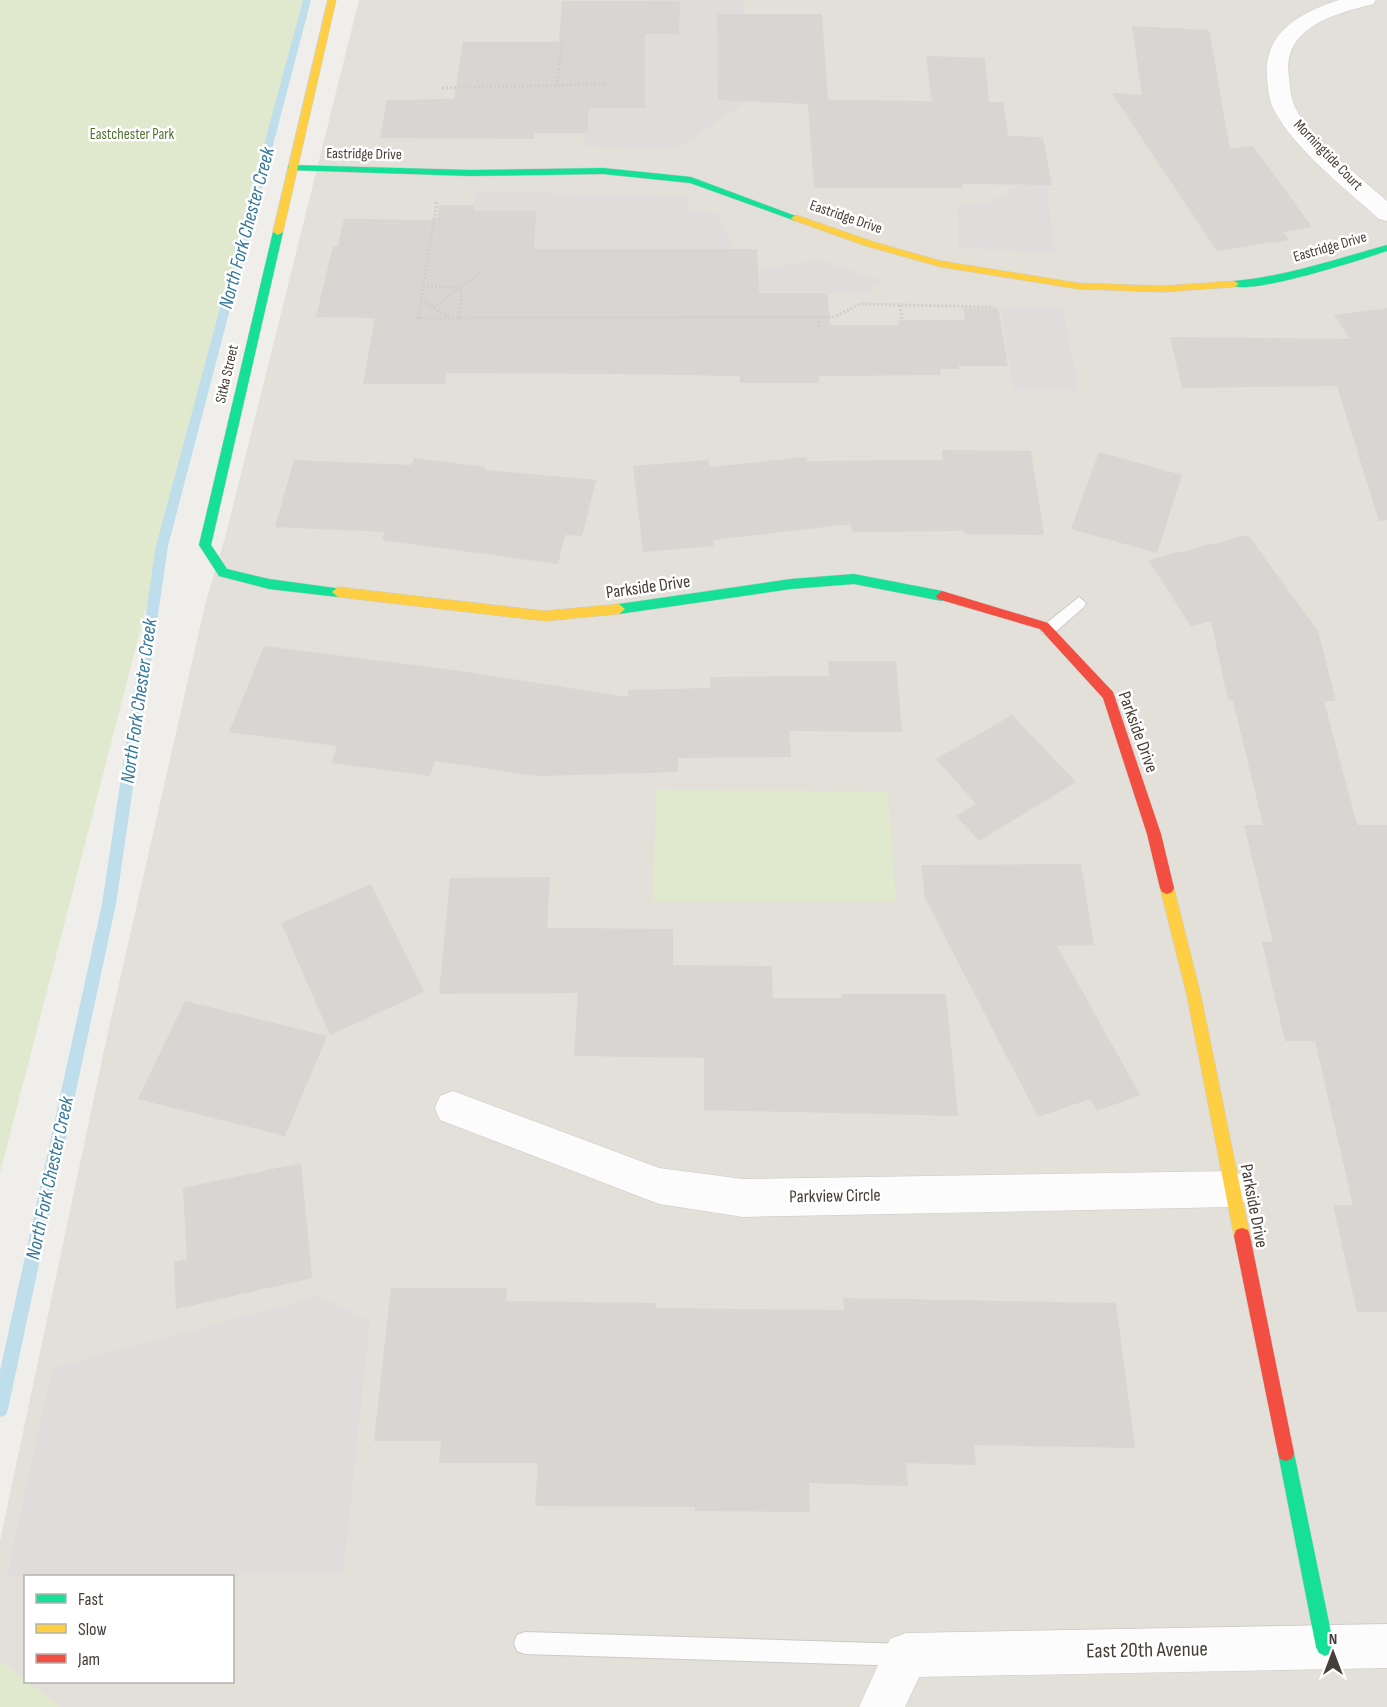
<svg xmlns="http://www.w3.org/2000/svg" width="1387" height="1707" viewBox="0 0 1387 1707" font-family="'Sofia Sans Condensed',sans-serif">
<rect width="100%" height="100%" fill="#f0eeeb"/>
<path fill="#e3dfd9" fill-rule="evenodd" d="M359,0h1028v1707h-1387v-166l106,-500 99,-436 21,-71zM26,1576h206v106h-206z"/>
<path fill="#e0e8cd" d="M0,0h303l-303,1173z
M656,790l232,1 8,111 -243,-1z
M0,1661l61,46h-61z"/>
<path fill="#dfdddb" d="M647,0h96l3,102 -68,46 -96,-2 5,-13h-31l8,-94 82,1z
M1020,184l27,1 7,67 -95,-4 -2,-43 30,-2z
M476,191l210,6 3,15 28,1 16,36h-33v21h58l62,-10 63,21 -15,12 -403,-2z
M1001,308h62l16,83 -66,-2z
M319,1296l51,25 -27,253 -336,2 45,-208z"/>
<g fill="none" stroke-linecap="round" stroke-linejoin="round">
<path fill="#bedeeb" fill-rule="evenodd" d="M303,0h8l-143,546 -52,358 -108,505 -2,6 -6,2v-46l102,-467 54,-358z"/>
</g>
<path fill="#d8d5d2" d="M562,1h118l-1,33h-34v74h-56l-2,25h-53v6l-154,-1 7,-38 67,-1 9,-57h96z
M717,14h105l6,86 104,1 -6,-45 59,2 4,44h14l5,34 35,1 9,48 -90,-1 1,4h-149l-6,-84 -90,-4z
M1132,26l77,4 21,119 23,-3 59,81 -29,5 6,8 -72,11 -105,-158 30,2z
M439,205h35v6h62l-2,38h223l2,44h68l3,32h69v-5h66l-2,-12h35l10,58h-50l1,3h-19l1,6 -122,1v7h-79v-7l-118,-2 -1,-2v2l-175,-1 -1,11h-82l12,-66 -59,-1 17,-71h5l6,-27 93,1z
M1387,308v212l-8,1 -42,-135 -155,2 -12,-51 180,2 -16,-24z
M942,450l89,1 13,84 -80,-1v-3l-112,1 -1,-8 -138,16 1,6 -71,6 -10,-86 75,-6 2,7 96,-10 1,4 136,-1z
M1099,452l83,23 -25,78 -86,-24z
M414,458l71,9v3l111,10 -14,56 -17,-1 -7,29 -176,-24 3,-8 -110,-5 19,-67 117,5z
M1248,535l70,96 18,70h-12l33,124h30v487h-30l-24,-107h20l-38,-164h-30l-23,-99h11l-29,-117h19l-30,-125h-5l-17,-79 -20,5 -43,-66z
M264,646l189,24 175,27v-7l82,-2v-11l119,-1 -1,-15h68l6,71 -113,-1 2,26 -113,1v14l-140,4 -103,-15 -5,15 -98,-13 5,-17 -108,-14z
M1012,715l64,67 -97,59 -23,-25 20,-12 -40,-45z
M1081,864l13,81 -37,1 83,149 -43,16 -7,-12 -52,18 -113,-219 -4,-33z
M550,877l-3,51 126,1v36l99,1 1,32h69v-4h104l12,122 -254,-6v-52l-130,-2 4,-63 -139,1 11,-116z
M371,884l53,108 -94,43 -49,-112z
M185,1001l142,35 -42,100 -147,-37z
M301,1163l11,115 -136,31 -2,-47 13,-3 -4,-71z
M391,1288h116l-1,13 150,2v5l188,2 -1,-12 273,5 19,145 -161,-3 2,20 -70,-2 2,23 -99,-3 1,29 -115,-1v-4l-160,-1 3,-43h-99l2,-22h-67z"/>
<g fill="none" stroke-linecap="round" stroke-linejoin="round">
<g stroke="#cdcac7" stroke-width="2">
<path id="lane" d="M1079,597l7,6 -2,4 -31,27h-10l-2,-4 2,-4z
M525,1632l381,12 8,3 3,8 -3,8 -8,3 -381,-12 -8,-3 -3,-8 3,-8z"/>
</g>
<g stroke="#cdcac7" stroke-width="1">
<path id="street" d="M1339,0h37l-3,4c-38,10 -91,23 -84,73 1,10 2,23 7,32 16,31 64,68 91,92v20l-8,-2c-34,-31 -83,-68 -105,-109 -5,-9 -6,-21 -7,-31 -5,-46 34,-67 72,-79z
M453,1091l206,77 84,11 489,-8 13,5 6,13 -6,13 -13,5 -489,10 -84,-13 -219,-84 -5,-12 5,-12z
M1387,1624v44l-468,9 -14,30h-46l31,-68 16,-6z"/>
</g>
<g stroke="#cecac2" stroke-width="1">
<path id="fast" d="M291,165l179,5 133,-2 88,9 110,41 -5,3 -3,-1 -103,-37 -87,-9 -133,2 -182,-6v-4z
M278,229l5,3 -72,313 16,24 42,10 73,10 2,3 -6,5 -69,-8 -50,-13 -20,-31 74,-313z
M1387,245v6c-24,8 -142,47 -158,33l5,-3c54,-5 102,-22 153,-36z
M854,574l88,17 6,5 -6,5 -88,-17 -63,5 -172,25 -6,-5 6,-5 172,-25z
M1286,1445l6,2 2,6 40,194 -3,6 -6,3 -6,-3 -3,-6 -38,-194 2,-6z"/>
</g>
<g stroke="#cecac2" stroke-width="1">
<path id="slow" d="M328,0h8l-53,232 -5,3 -5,-3z
M796,215l78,27 67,19 137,22 84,3 72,-5 5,3 -5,3 -72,5 -84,-3 -137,-22 -75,-21 -73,-26 -2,-2z
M338,587l207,24 74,-7 6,5 -6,5 -74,7 -207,-24 -6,-5z
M1167,882l5,2 2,4 27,108 49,240 -2,6 -6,2 -6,-2 -2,-6 -47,-240 -27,-108 2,-4z"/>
</g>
<g stroke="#cecac2" stroke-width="1">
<path id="jam" d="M942,591l106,32 65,69 48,142 13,54 -2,4 -5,2 -5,-2 -2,-4 -13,-54 -44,-136 -63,-69 -102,-30 -2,-3z
M1242,1228l6,2 2,6 44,217 -2,6 -6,2 -6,-2 -2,-6 -44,-217 2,-6z"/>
</g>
<path stroke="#d1cecb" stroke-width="3" stroke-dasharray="2 2" stroke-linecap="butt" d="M557,86l5,-45
M442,88l164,-4
M437,202l-19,116 416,-1 26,-13 134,3
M423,286l36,2 3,6 -4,24
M420,300l30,17
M900,305l2,15
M433,308l48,-36
M819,317v10"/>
<use href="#lane" fill="#fdfcfc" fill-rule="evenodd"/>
<use href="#street" fill="#fdfcfc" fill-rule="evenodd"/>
<use href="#fast" fill="#16e098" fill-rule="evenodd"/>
<use href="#slow" fill="#ffcf43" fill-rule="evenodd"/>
<use href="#jam" fill="#f24e42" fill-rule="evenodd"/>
</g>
<g text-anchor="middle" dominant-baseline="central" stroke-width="5" stroke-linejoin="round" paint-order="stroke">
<g font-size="15" fill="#50732f" stroke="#fff">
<text x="132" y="134">Eastchester Park</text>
</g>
<g font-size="15" fill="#463f37" stroke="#fff">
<text transform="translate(364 154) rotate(1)">Eastridge Drive</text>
<text transform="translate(1328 155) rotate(46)">Morningtide Court</text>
<text transform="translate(846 217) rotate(19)">Eastridge Drive</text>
<text transform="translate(1330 247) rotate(-16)">Eastridge Drive</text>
<text transform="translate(227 374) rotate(-77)">Sitka Street</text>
</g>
<g font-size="18" fill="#463f37" stroke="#fff">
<text transform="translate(648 587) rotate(-8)">Parkside Drive</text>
<text transform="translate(1138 732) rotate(70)">Parkside Drive</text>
<text transform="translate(835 1196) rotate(-1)">Parkview Circle</text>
<text transform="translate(1254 1206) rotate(79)">Parkside Drive</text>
</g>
<g font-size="20" font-style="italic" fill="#35799a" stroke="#fff">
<text transform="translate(247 228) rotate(-75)">North Fork Chester Creek</text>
<text transform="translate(139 701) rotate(-82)">North Fork Chester Creek</text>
<text transform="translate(50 1178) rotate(-78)">North Fork Chester Creek</text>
</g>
<g font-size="21" fill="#463f37" stroke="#fff">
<text transform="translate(1147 1650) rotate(-1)">East 20th Avenue</text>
</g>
</g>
<rect x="24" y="1575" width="210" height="108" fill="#ffffff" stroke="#b5b2af" stroke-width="1.5"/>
<rect x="36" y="1594" width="30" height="9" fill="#16e098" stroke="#b5b2af" stroke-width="1.5"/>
<text x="78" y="1605" font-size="18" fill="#463f37">Fast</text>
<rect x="36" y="1624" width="30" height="9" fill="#ffcf43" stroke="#b5b2af" stroke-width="1.5"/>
<text x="78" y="1635" font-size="18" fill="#463f37">Slow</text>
<rect x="36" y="1654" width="30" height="9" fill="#f24e42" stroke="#b5b2af" stroke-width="1.5"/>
<text x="78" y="1665" font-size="18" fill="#463f37">Jam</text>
<g transform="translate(1333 1653)" stroke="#ffffff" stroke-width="4.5" paint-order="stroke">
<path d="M0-4.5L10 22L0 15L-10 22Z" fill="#463f37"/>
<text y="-9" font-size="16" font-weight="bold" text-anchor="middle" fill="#463f37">N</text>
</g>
</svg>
